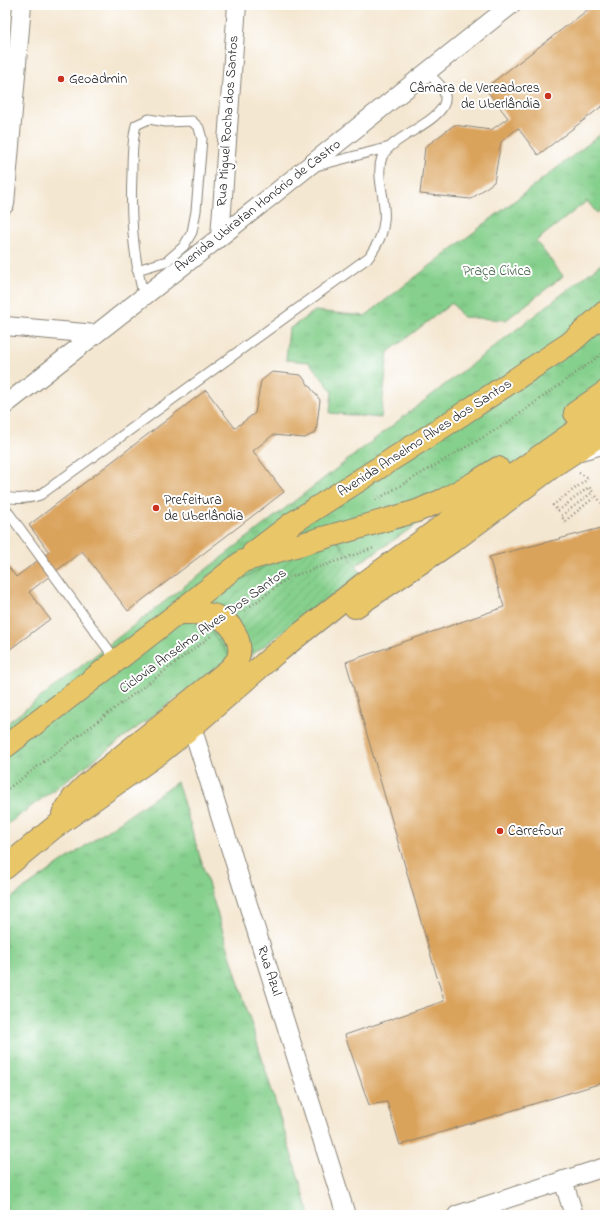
<svg xmlns="http://www.w3.org/2000/svg" width="610" height="1220" viewBox="0 0 610 1220" font-family="'Indie Flower',sans-serif">
<defs>
<pattern id="grass-tufts" width="24" height="20" patternUnits="userSpaceOnUse"><rect width="24" height="20" fill="#86d08d"/><path d="M3 7l-1-3M5 7V3M7 7l1-3M15 17l-1-3M17 17v-4M19 17l1-3" fill="none" stroke="#73b279"/></pattern>
<pattern id="garden-furrows" width="10" height="10" patternUnits="userSpaceOnUse"><rect width="10" height="10" fill="#86d08d"/><path d="M-1 1l2-2M0 10L10 0M9 11l2-2" fill="none" stroke="#73b279"/></pattern>
</defs>
<rect width="100%" height="100%" fill="#fff"/>
<filter id="ink" filterUnits="userSpaceOnUse"><feTurbulence type="fractalNoise" baseFrequency=".025" numOctaves="2"/><feDisplacementMap in="SourceGraphic" scale="8" xChannelSelector="R" yChannelSelector="G"/><feConvolveMatrix kernelMatrix="1 2 1 2 8 2 1 2 1" color-interpolation-filters="sRGB"/></filter>
<filter id="wash" filterUnits="userSpaceOnUse"><feTurbulence type="fractalNoise" baseFrequency=".012" numOctaves="4" result="noise"/><feDisplacementMap in="SourceGraphic" scale="16" xChannelSelector="R" yChannelSelector="G"/><feGaussianBlur stdDeviation="0.9" result="paint"/><feColorMatrix in="noise" values="0 0 0 0 0 0 0 0 0 0 0 0 0 0 0 0 0 1.4 0 .05"/><feComposite in="paint" operator="in"/></filter>
<g filter="url(#wash)">
<rect width="100%" height="100%" fill="#f4e7d1"/>
<path fill="url(#grass-tufts)" stroke="#517654" d="M605,131v75l-8,7 -10,-12 -51,40 27,35 -57,44 -43,-3 -11,-14 -64,49 -7,66 -51,-5 2,-22 -23,-29 -23,-2 3,-31 26,-18 50,5z
M605,261v176l-131,49 -128,86 -341,254v-101z
M177,782l133,433h-305v-313z"/>
<path fill="url(#garden-furrows)" stroke="#517654" d="M329,530l33,44 -125,92 -44,-59z"/>
<g id="blocks">
<path fill="#daa35c" d="M594,5h11v99l-67,51 -20,-27 -17,14 -7,40 -23,17 -51,-5 5,-47 29,-22 37,5 17,-12 -23,-30z
M272,372l29,3 19,25 -4,32 -11,6 -32,-3 -20,16 31,41 -156,119 -46,-60 -53,41 21,27 -45,34v-91l11,15 33,-25 -20,-27 177,-135 29,38 20,-15 6,-32z
M605,527v555l-205,63 -13,-43 -18,3 -24,-70 99,-34 -98,-339 158,-55 -15,-50z"/>
</g>
</g>
<g filter="url(#ink)">
<use href="#blocks" fill-opacity="0" stroke="#888276" stroke-width="1"/>
<g fill="none" stroke-linecap="round" stroke-linejoin="round">
<g stroke="#888276" stroke-width="11">
<path id="lane" d="M316,166l74,-19
M137,270l30,-9 17,-15 8,-14 4,-21 6,-72 -3,-11 -7,-7 -26,1 -17,-3 -13,6c-4,17 -4,33 -4,49 -2,42 1,82 12,123
M583,455l22,-6
M5,497c13,3 23,2 35,-2l329,-238c7,-11 14,-21 15,-36 3,-19 -9,-45 -2,-64 12,-28 103,-44 43,-85
M5,508l111,152"/>
</g>
<g stroke="#888276" stroke-width="20">
<path id="street" d="M5,204l17,-199
M220,237l17,-232
M5,326l91,8
M5,405l215,-168 291,-232
M192,727l154,488
M563,1180l11,35
M457,1215l148,-48"/>
</g>
<g stroke="#888276" stroke-width="24">
<path id="primary" d="M575,413l30,-21
M253,553l38,-29 161,-103 118,-78 35,-31
M355,607l101,-68 103,-77 46,-30
M5,747l173,-134 65,-52 174,-50 28,-12 29,-16 24,-15
M63,814l10,-16 13,-13 145,-117c2,-3 6,-7 7,-10 5,-15 -5,-35 -20,-41 -12,-5 -27,-4 -40,-4
M5,868l47,-39 109,-77 31,-25 83,-73 88,-70 119,-87 123,-87"/>
</g>
<path stroke="#888276" stroke-width="2.5" stroke-dasharray="1 3" stroke-linecap="butt" d="M579,473l10,5 -36,27 5,6 31,-24 4,5 -32,24 4,5 31,-25 9,11
M376,500l128,-75 101,-73
M244,611l44,-33 86,-30
M5,791l206,-155"/>
<use href="#lane" stroke="#fff" stroke-width="9"/>
<use href="#street" stroke="#fff" stroke-width="18"/>
<use href="#primary" stroke="#e9c769" stroke-width="22"/>
</g>
</g>
<g fill="#c8321e" stroke="#fff" stroke-width="1.5">
<circle cx="61" cy="79" r="4"/>
<circle cx="548" cy="96" r="4"/>
<circle cx="156" cy="508" r="4"/>
<circle cx="500" cy="831" r="4"/>
</g>
<g text-anchor="middle" dominant-baseline="central" stroke-width="4" stroke-linejoin="round" paint-order="stroke">
<g font-size="14" fill="#1c1c1c" stroke="#fff" text-anchor="start">
<text x="69" y="79">Geoadmin</text>
<text x="540" y="88" text-anchor="end">Câmara de Vereadores<tspan x="540" dy="16">de Uberlândia</tspan></text>
<text x="164" y="500">Prefeitura<tspan x="164" dy="16">de Uberlândia</tspan></text>
<text x="508" y="831">Carrefour</text>
</g>
<g font-size="14" fill="#1c1c1c" stroke="#fff">
<text transform="translate(228 121) rotate(-86)">Rua Miguel Rocha dos Santos</text>
<text transform="translate(258 206) rotate(-38)">Avenida Ubiratan Honório de Castro</text>
<text transform="translate(425 438) rotate(-33)">Avenida Anselmo Alves dos Santos</text>
<text transform="translate(203 631) rotate(-36)">Ciclovia Anselmo Alves Dos Santos</text>
<text transform="translate(269 971) rotate(72)">Rua Azul</text>
</g>
<g font-size="14" fill="#466449" stroke="#fff">
<text x="497" y="271">Praça Cívica</text>
</g>
</g>
<rect width="610" height="1220" fill="none" stroke="#fff" stroke-width="20"/>
</svg>
